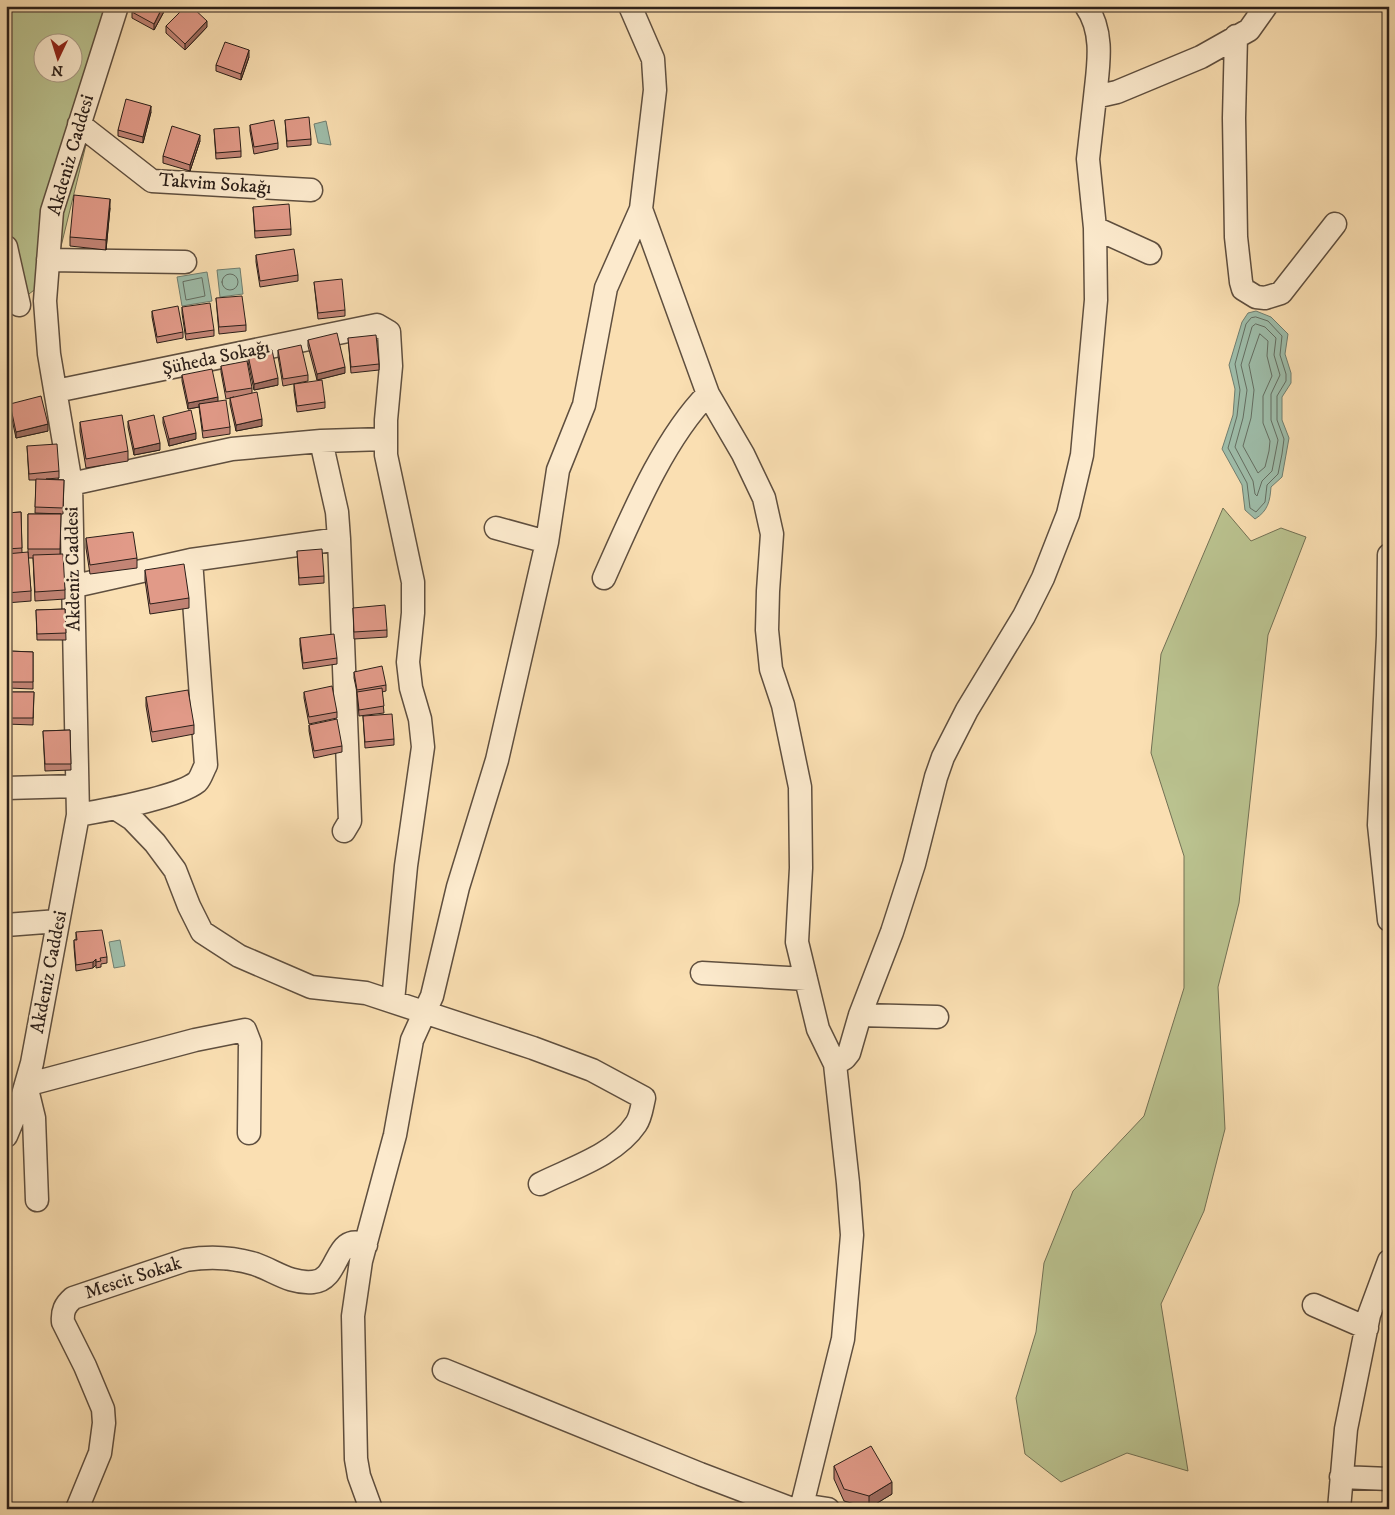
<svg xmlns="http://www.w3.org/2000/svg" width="1395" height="1515" viewBox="0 0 1395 1515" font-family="'IM FELL DW Pica',serif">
<rect width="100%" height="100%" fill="#fadfb2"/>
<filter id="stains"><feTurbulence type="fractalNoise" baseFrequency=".004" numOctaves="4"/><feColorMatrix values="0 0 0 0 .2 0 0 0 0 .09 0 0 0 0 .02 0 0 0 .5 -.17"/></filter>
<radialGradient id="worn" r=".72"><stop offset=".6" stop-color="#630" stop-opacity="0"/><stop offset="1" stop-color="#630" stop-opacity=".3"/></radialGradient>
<path fill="#bac28f" stroke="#727054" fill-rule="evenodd" d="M6,6h114l-66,269 -33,25 -15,-61zM42,42h30v30h-30z
M1223,508l28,33 30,-13 25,9 -38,98 -29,268 -21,84 7,142 -21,82 -43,93 27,167 -61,-18 -66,29 -36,-28 -9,-56 20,-66 8,-69 29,-72 71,-75 40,-128v-132l-33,-103 10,-99z"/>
<path fill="#9ebdaa" stroke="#707e70" d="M326,121l5,24 -13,-2 -4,-19z
M240,268l3,26 -23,3 -3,-27z
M207,272l5,29 -30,5 -5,-29z
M1256,311l15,6 17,17 -3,20 6,19v10l-9,14v23l7,18 -7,39 -11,10c-1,14 -3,24 -16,32l-10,-9 -3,-25 -20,-36 11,-34 2,-26 -6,-24 13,-43 6,-9z
M120,940l5,26 -11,2 -5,-26z"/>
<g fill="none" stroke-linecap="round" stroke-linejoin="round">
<path stroke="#646e62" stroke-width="1" d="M222 282a8 8 0 1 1 16 0a8 8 0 1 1-16 0Z
M202,278l3,18 -19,4 -3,-18z
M1256,317l12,4 14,15 -2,19 6,19v7l-9,15v24l7,19 -2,15 -4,20 -11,11 -2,17 -9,10 -6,-4 -3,-25 -19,-35 9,-32 3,-26 -5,-26 11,-40 5,-6z
M1256,324l9,3 11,11 -2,17 6,20 -9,19v26l7,20 -6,31 -10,10 -5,15 -2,-2 -2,-13 -18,-34 8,-29 4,-28 -6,-25 11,-38z
M1260,334l8,7 -1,15 5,20 -9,20v27l7,18 -1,10 -4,16 -7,6 -15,-27 8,-28 3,-28 -5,-25z"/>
<g stroke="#5f4f3f" stroke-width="25">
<path id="minor" d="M630,6l23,53 2,31 -14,119 67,185 35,60 21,44 8,36 -4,57 -1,39 4,39 12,36 17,82 1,81 -4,74 21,87 17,35 13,119 4,52 -9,104 -42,170
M1086,6c19,27 12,61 9,91
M1236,36l-2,82 2,119 5,45 2,7 13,8 9,1 16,-5 54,-69
M79,124l73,57 159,9
M1095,228l55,25
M6,247l13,58
M48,260l137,2
M56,391l321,-66 12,7 2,34 -5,54v35l27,127v31l-5,49 3,26 9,31 3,28 -17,119 -13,135
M321,441l64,-2
M71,484l161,-35 89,-8 16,71 2,27 11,282 -6,10
M496,528l51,14
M1389,555l-1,81 -9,189 10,95
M604,578c26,-58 59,-139 104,-184
M75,586l116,-26 148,-21
M6,788l71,-2
M115,808l17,11 23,24 20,27 14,36 13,26 37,24 72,31 55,6 167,55 59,22 52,28c-2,8 -3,19 -8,26 -21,31 -64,44 -96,60
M78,815c27,-5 99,-17 119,-33 4,-4 6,-12 9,-17l-15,-205
M6,925l52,-4
M702,973l104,6
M860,1015l77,2
M835,1064l10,-6 4,-5 11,-38 32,-83 22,-68 22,-87 7,-20 24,-47 57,-94 19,-38 25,-64 14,-59 14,-155 -1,-72 -7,-69 7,-62 22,-5 84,-35 48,-27 17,-24
M6,1136l16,-38 10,-35 46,-248 -7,-331 -22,-130 -4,-53 7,-90 65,-205
M37,1200l-3,-82 -8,-33 169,-45 50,-10 5,13 -1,90
M1314,1305l53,23
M444,1370l256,104 92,35
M1341,1477l48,2
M802,1505l26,4
M77,1509l23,-56 4,-30 -1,-14 -18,-43 -22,-44c-1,-11 2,-17 10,-24l113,-38c24,-4 46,-3 69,4 20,7 35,20 58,18 28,-2 20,-51 53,-37
M371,1509l-12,-33 -3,-17 -3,-143 8,-55 34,-126 17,-95 20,-44 26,-109 39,-127 50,-218 11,-72 26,-65 22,-117 35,-79
M1339,1509l7,-80 23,-114 20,-54"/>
</g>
<use href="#minor" stroke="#fceacd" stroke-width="22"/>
</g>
<path fill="#c28475" stroke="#2b1f19" d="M135,6h32l-13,24 -22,-12v-6z
M166,26l41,1 -22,23 -19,-17z
M249,57l-8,23 -25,-9v-6z
M151,112l-8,31 -25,-7v-6z
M285,120l26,19v6l-24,2z
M250,125l28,18v6l-24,5 -4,-23z
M214,129l27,22v6l-25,2z
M200,141l-10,30 -27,-8v-7z
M253,207l38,22v6l-36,3z
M110,208l-4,42 -36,-4v-9z
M256,255l42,20v6l-38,6 -4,-25z
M314,282l31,28v6l-27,3z
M216,298l30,27v6l-27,3z
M182,307l32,23v6l-28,4 -4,-27z
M152,311l31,21v6l-26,5 -5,-26z
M348,338l31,26v6l-28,3z
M308,340l37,33 -28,7 -9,-34z
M278,350l30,25v6l-25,5 -5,-30z
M248,355l30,30 -24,5 -6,-28z
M6,366l3,28v7h-3z
M221,366l31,22v5l10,33 -26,5 -6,-27v-6l4,-1 -8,2 -5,-27z
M182,375l36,26 12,26v7l-27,4 -4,-31 -11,2 -6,-28z
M294,384l31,18v6l-28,4 -3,-21z
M10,404l38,27 -32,7 -6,-28z
M163,417l33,22 -27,7 -6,-23z
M128,421l32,29 -26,5 -6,-28z
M80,422l48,29v10l-42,7 -6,-36z
M27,446l32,25v7l-13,1 18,1 -1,34 -28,-1 1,-33h-7z
M21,512l1,41 6,4v-43h33l-1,40 5,36v9l-30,2 -2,-43h-5l3,33v10l-25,2v-90z
M86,538l51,20v10l-47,6 -4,-26z
M297,551l27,25v7l-25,2z
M145,570l44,28v10l-39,6 -5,-34z
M353,608l34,22v7l-33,2z
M65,609l1,31h-29l-1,-30z
M300,638l37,20v6l-34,5 -3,-24z
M9,651l24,1v37l-25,-1z
M354,672l32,13v6l-4,1 2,21 -25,3 -2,-24 -3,-14z
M6,692h28l-1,33 -27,-1z
M304,692l33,20v6l-28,6 -5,-26z
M146,697l48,28v9l-42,8 -6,-36z
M363,716l31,23v6l-29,3z
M309,725l33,21v6l-28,6 -5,-27z
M70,730l1,40 -26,1 -2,-40z
M76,932l31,25v6l-6,1v3l-5,1v-3l-3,3 -17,3 -2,-24v-7h2z
M834,1466l58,28 -23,14 -25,-7 -10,-22z"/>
<path fill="#9e6c5f" stroke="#2b1f19" d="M163,6h4l-13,24v-6z
M207,21v6l-22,23v-6z
M249,50v7l-8,23v-6z
M151,106v6l-8,31v-6z
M200,135v6l-10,30v-6z
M110,199v9l-4,42v-10z
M345,367v6l-28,7v-6z
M278,378v7l-24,5v-6z
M218,397v6l-19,1v3l-11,2v-6z
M262,419v7l-26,5v-6z
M48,424v7l-32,7v-6z
M196,433v6l-27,7v-7z
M160,443v7l-26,5v-6z
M96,959v6l-3,3v-6z
M892,1482v12l-23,14v-12z"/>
<path fill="#e19a88" stroke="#2b1f19" d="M135,6h28l-9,18 -22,-12z
M186,6h5l16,15 -22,23 -19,-18z
M225,42l24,8 -8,24 -25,-9z
M126,99l25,7 -8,31 -25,-7z
M309,117l2,22 -24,2 -2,-21z
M274,120l4,23 -24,4 -4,-22z
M172,126l28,9 -10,30 -27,-9z
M239,127l2,24 -25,2 -2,-24z
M74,195l36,4 -4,41 -36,-3z
M289,204l2,25 -36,2 -2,-24z
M294,249l4,26 -38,6 -4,-26z
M342,279l3,31 -27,3 -4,-31z
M242,296l4,29 -27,2 -3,-29z
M210,303l4,27 -28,4 -4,-27z
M178,306l5,26 -26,5 -5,-26z
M337,333l8,34 -28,7 -9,-34z
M376,335l3,29 -28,3 -3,-29z
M301,345l7,30 -25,4 -5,-29z
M272,350l6,28 -24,6 -6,-29z
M247,361l5,27 -26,4 -5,-26z
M6,366l3,28 -3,1z
M212,369l6,28 -30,6 -6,-28z
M322,380l3,22 -28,4 -3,-22z
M257,392l5,27 -26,6 -6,-27z
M41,396l7,28 -32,8 -6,-28z
M226,400l4,27 -27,4 -4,-27z
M191,410l5,23 -27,6 -6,-22z
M122,415l6,36 -42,8 -6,-37z
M154,415l6,28 -26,6 -6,-28z
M57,444l2,27 -30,3 -2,-28z
M36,479l28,1 -1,28 -28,-1z
M21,512l1,36 -16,1v-36z
M28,514h33l-1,35h-32z
M133,532l4,26 -47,7 -4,-27z
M322,549l2,27 -25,2 -2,-27z
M28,552l3,39 -25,2v-39z
M63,554l2,36 -30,2 -2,-37z
M184,564l5,34 -39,6 -5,-34z
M385,605l2,25 -33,2 -1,-24z
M65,609l1,24 -29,1 -1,-24z
M334,634l3,24 -34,5 -3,-25z
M9,651l24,1v30h-25z
M382,666l4,19 -29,5 -3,-18z
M332,686l5,26 -28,5 -5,-25z
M382,688l2,18 -25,4 -2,-18z
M188,690l6,35 -42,7 -6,-35z
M6,692h28l-1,26h-27z
M392,714l2,25 -29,3 -2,-26z
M337,719l5,27 -28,5 -5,-26z
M70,730l1,34h-26l-2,-33z
M102,930l5,27 -7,1 1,3 -5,1v-3l-3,3 -17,3 -2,-25h3l-1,-8z
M871,1446l21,36 -23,14 -25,-7 -10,-23z"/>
<g text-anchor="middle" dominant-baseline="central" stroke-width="5" stroke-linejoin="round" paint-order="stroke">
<g font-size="19" fill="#2b1f19" stroke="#fceacd">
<text transform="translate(71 155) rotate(-74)">Akdeniz Caddesi</text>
<text transform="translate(215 184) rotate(4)">Takvim Sokağı</text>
<text transform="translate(216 358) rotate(-12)">Şüheda Sokağı</text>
<text transform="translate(73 569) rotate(-91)">Akdeniz Caddesi</text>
<text transform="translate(49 972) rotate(-79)">Akdeniz Caddesi</text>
<text transform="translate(133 1278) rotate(-18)">Mescit Sokak</text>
</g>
</g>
<rect width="1395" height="1515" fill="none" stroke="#fadfb2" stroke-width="25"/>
<rect x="8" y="8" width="1380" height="1500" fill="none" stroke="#2b1f19" stroke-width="2.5"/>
<rect x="12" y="12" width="1370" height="1490" fill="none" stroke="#2b1f19"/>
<g transform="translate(58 58) rotate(184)"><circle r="24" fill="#fceacd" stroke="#a89985"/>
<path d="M0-4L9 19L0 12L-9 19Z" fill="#8f2418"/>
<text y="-8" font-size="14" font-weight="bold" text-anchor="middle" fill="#2b1f19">N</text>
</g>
<rect width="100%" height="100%" filter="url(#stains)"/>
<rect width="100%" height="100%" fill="url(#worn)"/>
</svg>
